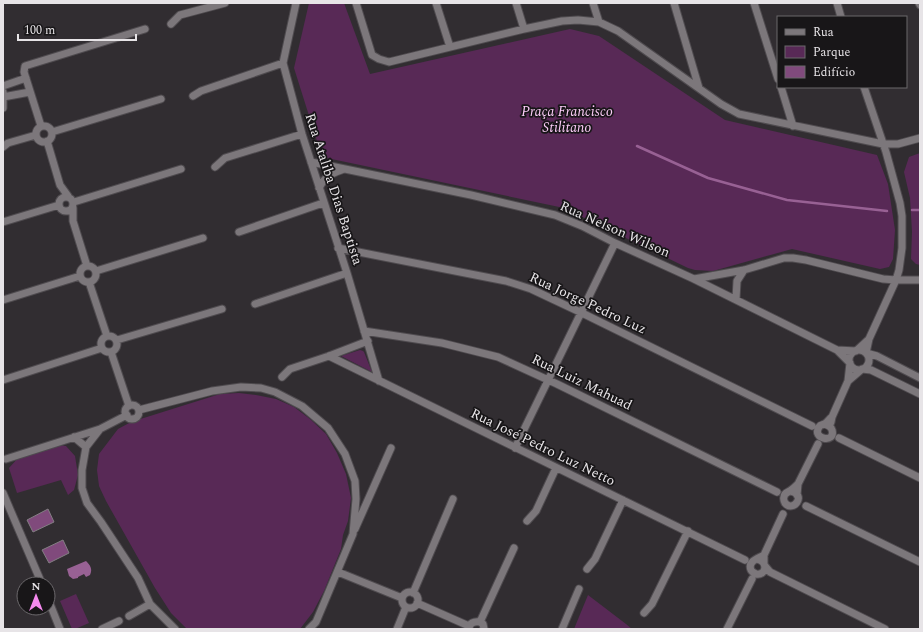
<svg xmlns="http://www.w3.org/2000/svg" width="923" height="632" viewBox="0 0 923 632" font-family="Spectral,serif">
<rect width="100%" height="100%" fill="#312d31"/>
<path fill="#582956" d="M309,3h35l26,71 200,-45 29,7 126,84 152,35 11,29 7,46 -2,29 -4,8 -9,2 -88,-20 -79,22 -18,-1 -7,-2 -124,-60 -242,-51 -28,-89z
M920,153v112l-4,-1 -5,-5 1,-27 -2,-34 -6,-26 5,-15z
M360,350l3,1 1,1 8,20 -31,-16z
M239,393l17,2 20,4 18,8 16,12 16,15 11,19 9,21 5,24 -3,23 -5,14 -2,14 -17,42 -11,21 -13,17h-113l-16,-16 -16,-25 -49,-87 -7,-15 -2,-16 2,-16 19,-25 13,-7 89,-28z
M53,444l13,2 9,10 3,19 -4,15 -6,5 -7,-15 -44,13 -8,-25 9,-10z
M76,594l13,29 -14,6h-3l-12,-28z
M588,595l38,29 6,5h-58z"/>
<path fill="#986194" d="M86,561c4,4 7,8 4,14l-4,2 -2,-3 -6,3v1l-5,1 -4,-3 -2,-7z"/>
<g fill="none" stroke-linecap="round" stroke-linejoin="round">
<path stroke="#986194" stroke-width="2.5" d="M637,146l71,32 79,22 100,11
M912,210h8"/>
</g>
<path fill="#804a7c" stroke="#837e83" d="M48,509l6,13 -21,10 -6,-12z
M63,540l6,13 -20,10 -7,-13z"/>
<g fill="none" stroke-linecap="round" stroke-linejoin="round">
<g stroke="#4f4b4f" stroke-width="9">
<path id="street" d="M296,3l-13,60 19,71 45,139 32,108
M356,3l16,52 7,4 10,3 135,-33 38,-8 16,-1 21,2 19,9 103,73 18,10 144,30h15l22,-6
M436,3l14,44
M516,3l8,26
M593,3l6,19
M674,3l25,85
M754,3l24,76
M837,3l4,14
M919,3l1,2
M171,24l9,-9 45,-12
M3,86l23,-8
M781,87l12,39
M864,87l22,65 14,51 2,13v32l-3,22 -3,10 -27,59
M3,92v16
M193,96l8,-5 82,-28
M3,97l27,-5
M41,126l-17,-54 1,-6 120,-37
M36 134a8 8 0 1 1 16 0a8 8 0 1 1-16 0Z
M52,132l109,-33
M47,141l13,44 8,11
M3,147l5,-4 28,-8
M311,162l160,33 84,20 27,11 33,17 79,36 143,71
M215,167l10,-9 77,-24
M319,188c7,-13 12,-14 25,-19
M59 204a7 7 0 1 1 14 0a7 7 0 1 1-14 0Z
M74,202l107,-33
M73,208v13l14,45
M3,222l56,-17
M239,232l84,-29
M338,248l168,33 25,8 51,24 230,113
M80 274a8 8 0 1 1 16 0a8 8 0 1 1-16 0Z
M96,271l107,-33
M694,279l50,-9 40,-12h9l13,2 77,19 13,1h24
M89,282l18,54
M736,299l1,-18 7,-11
M3,300l77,-24
M255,304l92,-31
M364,331l78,12 56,14 59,27 220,108
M101 344a8 8 0 1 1 16 0a8 8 0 1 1-16 0Z
M117,340l105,-31
M849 360a10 10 0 1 1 20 0a10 10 0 1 1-20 0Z
M111,352l18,54
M329,356l416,204
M282,377l8,-8 39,-13 39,-15
M920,378l-43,-22 -11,-3 3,-14 -13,12 -19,-1 13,13 -2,18 14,-12 9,1 49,24
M3,380l99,-32
M125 412a7 7 0 1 1 14 0a7 7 0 1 1-14 0Z
M139,410l73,-19 29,-4 20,1 14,4 27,14 26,22 17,26 10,27 1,18 -3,35 -37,88 -7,7
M127,415l-27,14 -14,18 -4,23v18l5,15 14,19 37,56 12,26 25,25
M831,422l1,-5 16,-36
M824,424c4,1 7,2 8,6 4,14 -21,9 -13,-3 2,-3 2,-1 5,-3 3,-1 5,-5 8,-7
M74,437l12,10
M839,438l81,40
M515,448l100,-205
M6,459l94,-30
M798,484l20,-40
M791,491c16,4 2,22 -6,12 -1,-2 -2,-4 -1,-6 0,-2 2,-4 4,-5 4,-2 7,-5 10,-8l-1,11
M3,493l39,91
M806,506l114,56
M527,521l9,-10 20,-43
M355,529l36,-81
M764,555l19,-41
M757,559c12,3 9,17 -1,15 -2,-1 -4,-2 -5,-4 -4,-9 8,-12 13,-15v8
M765,566l5,6 115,57
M587,569l8,-10 28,-59
M338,572l64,26
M402 600a8 8 0 1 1 16 0a8 8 0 1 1-16 0Z
M413,593l40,-94
M48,599l12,30
M417,603l52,23
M644,613l8,-9 36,-73
M129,616l21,-12
M480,622l34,-74
M102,629l17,-8
M397,629l9,-22
M469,629c0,-6 5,-8 11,-7l3,2 1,5
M562,629l17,-40
M727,629l25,-50"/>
</g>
<use href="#street" stroke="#7c777b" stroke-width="7"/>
</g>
<g text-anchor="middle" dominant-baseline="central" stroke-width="3.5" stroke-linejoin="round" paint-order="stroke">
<g font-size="14" font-style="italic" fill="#fcccf8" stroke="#181618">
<text x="567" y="111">Praça Francisco<tspan x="567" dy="16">Stilitano</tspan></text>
</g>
<g font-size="14" fill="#e7e4e7" stroke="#181618">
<text transform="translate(334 189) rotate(72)">Rua Ataliba Dias Baptista</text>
<text transform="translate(615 229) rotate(24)">Rua Nelson Wilson</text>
<text transform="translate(588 303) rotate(25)">Rua Jorge Pedro Luz</text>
<text transform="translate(582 382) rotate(26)">Rua Luiz Mahuad</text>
<text transform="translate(543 447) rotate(26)">Rua José Pedro Luz Netto</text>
</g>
</g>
<rect width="923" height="632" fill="none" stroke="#e7e4e7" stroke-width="8"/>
<rect x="777" y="16" width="130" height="72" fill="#181618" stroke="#6b686b"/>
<rect x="785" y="29" width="20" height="6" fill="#7c777b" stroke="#6b686b"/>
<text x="813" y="36" font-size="12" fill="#e7e4e7">Rua</text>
<rect x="785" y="46" width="20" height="12" fill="#582956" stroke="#6b686b"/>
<text x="813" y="56" font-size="12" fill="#e7e4e7">Parque</text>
<rect x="785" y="66" width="20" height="12" fill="#804a7c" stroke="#6b686b"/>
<text x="813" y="76" font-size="12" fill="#e7e4e7">Edifício</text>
<g transform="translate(36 596)"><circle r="19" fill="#181618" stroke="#6b686b"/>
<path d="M0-3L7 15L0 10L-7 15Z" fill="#f589ee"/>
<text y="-6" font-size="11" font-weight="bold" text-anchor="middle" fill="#e7e4e7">N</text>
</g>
<path d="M18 34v6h118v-6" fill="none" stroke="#e7e4e7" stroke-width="2"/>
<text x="24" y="34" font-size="12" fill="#e7e4e7" stroke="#181618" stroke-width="3" paint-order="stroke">100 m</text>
</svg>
